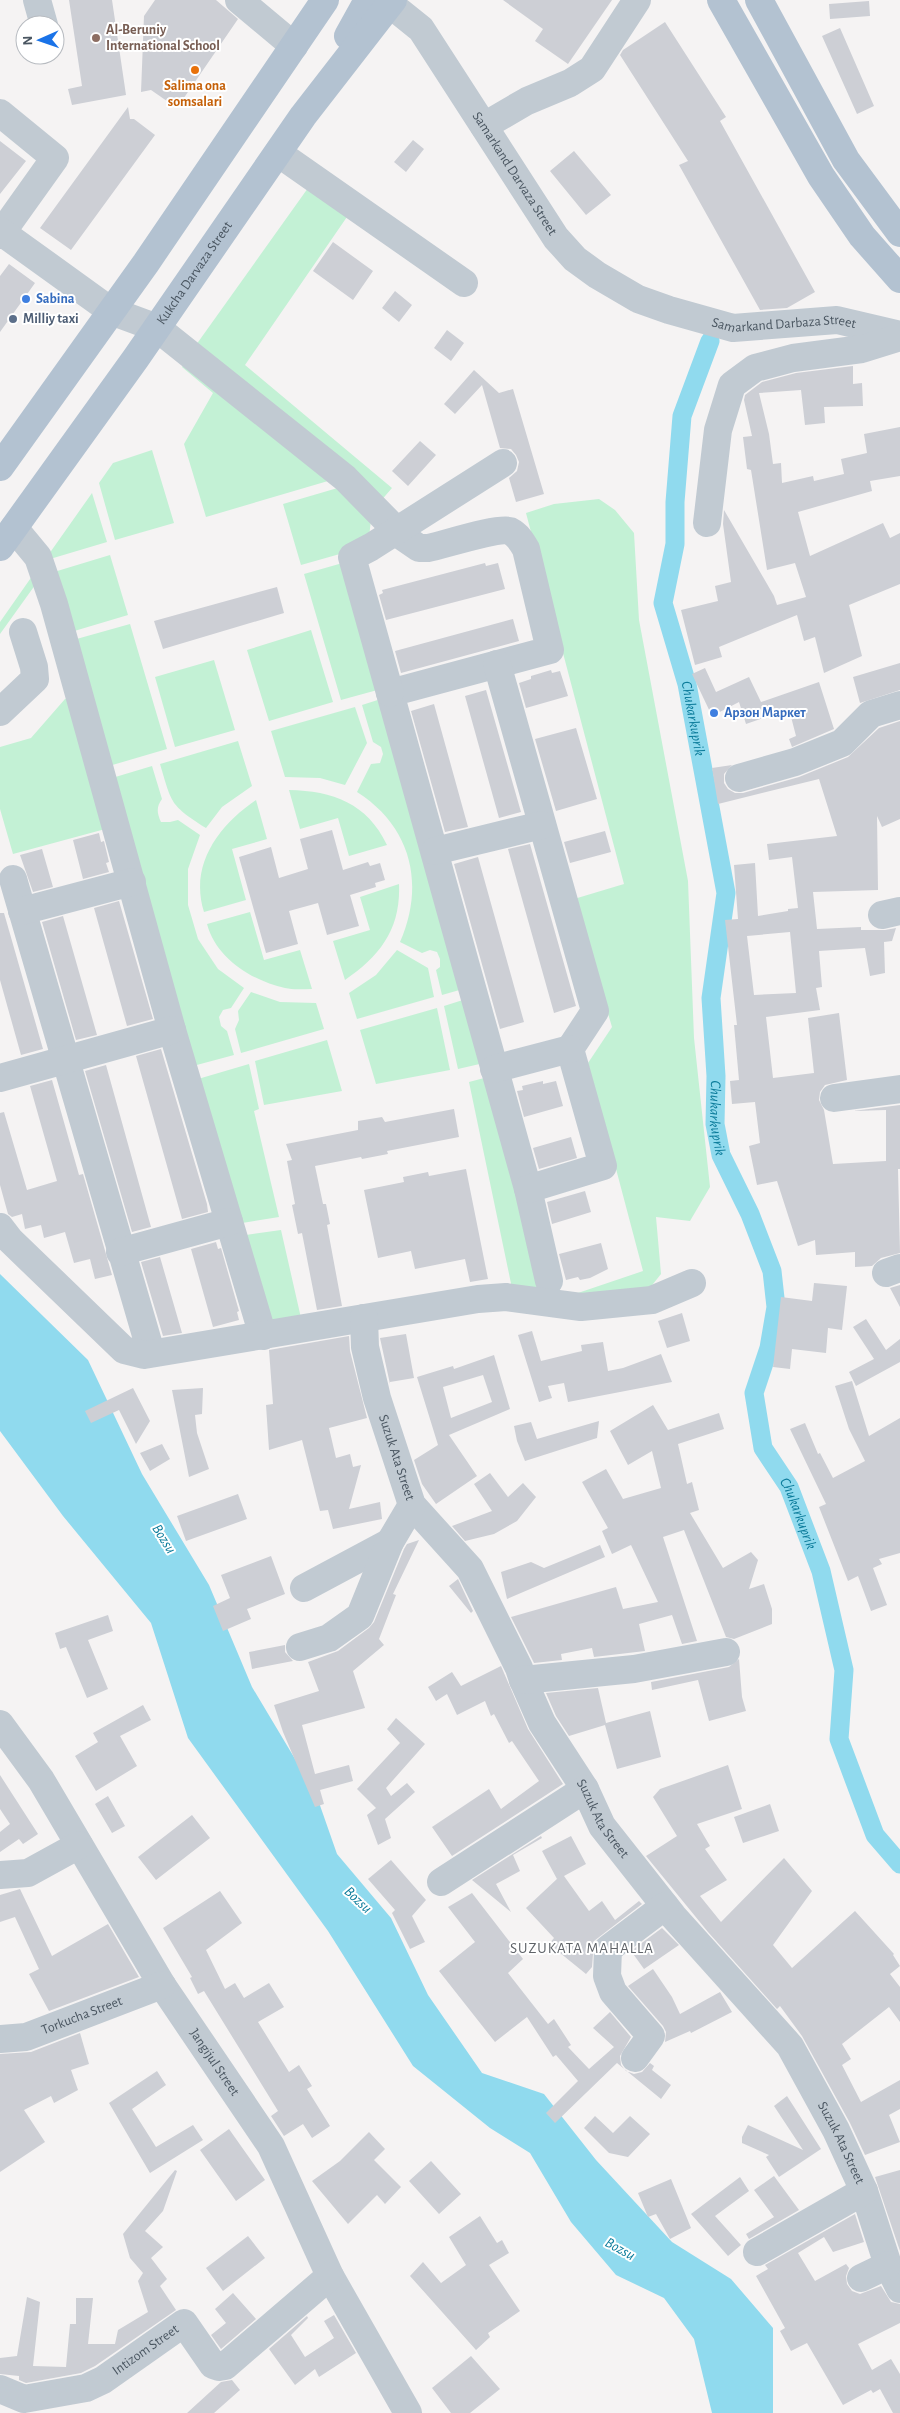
<svg xmlns="http://www.w3.org/2000/svg" width="900" height="2413" viewBox="0 0 900 2413" font-family="'Alegreya Sans',sans-serif">
<rect width="100%" height="100%" fill="#f5f3f3"/>
<path fill="#c3f1d5" d="M308,188l41,26 -104,151 147,123 -13,15 -183,-158z
M186,361l142,120 -122,36 -22,-73 29,-51 -31,-26z
M152,450l22,73 -59,17 -16,-57 14,-20z
M341,487l30,33 -2,17 -8,11 -60,17 -18,-61z
M92,493l15,49 -57,17 -1,-5z
M599,499l16,11 19,23 5,87 49,261 6,157 16,149 -20,34 -34,-4 5,57 -16,20h-70l68,-23 -55,-208 24,-36 -38,-128 50,-15 -98,-371 28,-9z
M110,555l18,60 -57,17 -17,-60z
M346,562l35,127 -40,11 -37,-126z
M35,572l3,9 -38,53v-12z
M130,624l37,125 -58,17 -36,-126z
M311,630l22,72 -64,19 -22,-71z
M214,660l21,70 -60,17 -20,-70z
M73,697l36,131 -96,26 -13,-45v-62l31,-9 34,-39z
M384,698l79,291 -21,6 -6,-25 4,-3v-8l-3,-7 -7,-2 -8,3 -22,-11c25,-57 12,-115 -43,-150l14,-28 9,-1 3,-9 -2,-7 -8,-5 -11,-37z
M355,707l12,36 -22,42 -25,-7 -35,-1 -14,-46z
M238,741l14,45 -30,21 -16,21c-36,-23 -34,-24 -46,-64z
M152,766l10,33c-6,8 -5,14 -1,23h9l8,-2 22,15 -12,34v36l10,34 20,30 26,19 -13,20 -8,2 -4,7 2,9 6,5 7,24 -41,11 -81,-288z
M289,790c44,1 78,13 98,55l-38,11 -11,-38 -38,11z
M256,800l11,39 -35,10 14,51 -42,12c-15,-47 15,-87 52,-112z
M399,884c2,45 -19,72 -54,96l-12,-39 37,-11 -10,-33z
M250,912l14,48 36,-10 12,39c-9,0 -19,1 -27,-1 -33,-7 -69,-30 -78,-64z
M397,950l31,18 6,29 -77,22 -8,-26 27,-18z
M251,992l29,10 36,1 8,26 -83,24 -6,-24 4,-9 -1,-9z
M466,999l18,64 -26,6 -14,-63z
M437,1008l13,62 -74,14 -16,-54z
M327,1040l15,51 -78,14 -9,-44z
M249,1064l10,45 -5,2 25,106 -43,7 -38,-145z
M488,1077l57,209 -32,7 -44,-211z
M281,1230l20,88 -36,4 -26,-86z"/>
<path fill="#90daee" d="M0,1274l88,86 54,114 67,111 43,102 64,107 21,60 54,64 37,77 54,78 62,21 52,66 76,82 59,37 42,49v85h-61l-18,-74 -30,-41 -48,-23 -45,-53 -41,-69 -40,-25 -77,-62 -85,-135 -140,-193 -37,-115 -88,-107 -63,-85z"/>
<g fill="none" stroke-linecap="round" stroke-linejoin="round">
<path stroke="#90daee" stroke-width="19" id="s1" d="M710,341l-28,75 -7,86v42l-12,59 24,81 39,209 -15,105 5,78 -1,48 6,31 29,59 22,57 4,36 -7,41 -15,45 9,55 26,39 32,84 23,99 -5,69 36,96 25,29"/>
</g>
<path fill="#cdcfd5" fill-rule="evenodd" d="M69,0h43l14,95 -54,10 -4,-16 14,-3z
M155,0h61l22,19 -61,89 -26,-18 -10,2 3,-76z
M503,0h109l-44,64 -33,-23 8,-12z
M869,1l1,15 -40,3 -1,-15z
M665,22l61,95 -6,4 95,171 -28,16 -27,2 -81,-145 9,-4 -68,-106 3,-5z
M840,28l34,78 -17,8 -35,-78z
M128,107l2,12h4l21,16 -84,115 -31,-22z
M413,140l11,9 -18,23 -12,-10z
M0,141l26,20 -26,33z
M574,151l37,44 -25,20 -36,-44z
M333,242l40,29 -20,29 -40,-29z
M9,264l26,19 -35,49v-56z
M395,291l17,14 -13,17 -17,-14z
M447,330l17,13 -13,18 -17,-13z
M853,366v18l9,-1 1,23 -39,1 1,16 -20,2 -4,-35 -42,3 10,41 4,30 8,-1 1,20 31,-7 1,5 30,-7 -3,-15 26,-6 -3,-19 36,-7v49l-30,5 2,10 -74,21 12,44 73,-33 7,15 10,-5v51l-51,21 13,51 -38,17 -9,-36 -11,4 -7,-26 -78,32 3,10 -27,8 -14,-55 37,-9 -3,-15 16,-4 -8,-58 1,-14 50,86 3,9 29,-8 -11,-34 -28,7 -16,-100 -4,-1 -4,-32 9,-1 -8,-36 1,-5 17,-13 34,-9z
M474,370l25,23 14,-4 31,105 -28,8 -7,-24 8,-7 2,-9 -3,-7 -5,-6 -11,-1 -18,-63 -27,29 -11,-10z
M420,441l16,14 -28,31 -16,-15z
M485,563l1,3 12,-3 7,26 -119,31 -7,-25 4,-2 -1,-3z
M277,587l7,26 -121,36 -9,-28z
M513,619l6,22 -118,32 -6,-22z
M900,663v27l-40,13 -7,-26z
M705,668l11,24 33,-15 12,25 58,-20 15,47 -42,18 -3,-8 7,-3 -7,-27 -43,15 -7,-22 -27,14 -20,-42z
M551,670l1,3 8,-2 8,25 -42,12 -7,-25 12,-4v-3z
M486,690l35,122 -22,6 -34,-122z
M434,704l34,123 -23,5 -34,-121z
M900,721v98l-18,8 -5,-11 1,74 -65,2 4,37 44,-2v3h24l11,-2 -4,13 -8,1 1,31 -15,3 -5,-28 -46,3 3,36 -6,1 4,22 -54,7 7,61 41,-5 -6,-55 31,-5 8,67 -22,5 -5,7 -1,8 5,10 9,54 53,-3v-51l-33,1 47,-6v64h-2l2,84 -19,5 -9,8 -17,1v-15l-39,3 -1,-15 -17,6 -21,-65 -20,4 -8,-39 11,-3 -5,-41 -23,2 -2,-23 9,-1 -5,-55h3l-12,-105 13,-1 -4,-54 21,-2 3,53 30,-5v-2l10,-1 -6,-51 -23,3 -2,-16 70,-8 -18,-57 -101,25 -6,-36 20,-3 -8,9v9l4,6 7,4h8l56,-16 49,-20 31,-29zM790,932l6,61 -42,2 -7,-59z
M576,728l21,71 -41,12 -21,-72z
M332,830l11,40 25,-8 2,4 10,-3 5,17 -10,3 1,4 -26,8 9,31 -32,9 -9,-32 -29,8 9,33 -32,9 -27,-96 32,-10 8,31 29,-9 -8,-30z
M605,831l6,21 -41,11 -6,-21z
M99,833l2,9 3,-1 5,21 -3,1 3,9 -26,7 -10,-39z
M530,844l46,162 -22,7 -46,-164z
M42,849l11,38 -20,5 -13,-37z
M478,857l46,165 -24,7 -46,-165z
M119,901l34,118 -26,7 -33,-118z
M0,913h4l39,136 -22,6 -21,-75z
M63,916l34,119 -21,5 -34,-118z
M161,1049l46,155 1,8 -26,7 -46,-163z
M106,1065l45,162 -19,5 -47,-161z
M52,1080l27,95 4,-1 29,101 -17,4 -5,-20 -16,4 -9,-31 -21,6 -3,-13 -16,4 -3,-15 -10,3 -4,-3 -8,-29v-72l4,-1 23,78 30,-9 -27,-95z
M543,1081v3l13,-3 7,25 -39,11 -7,-26 6,-1 -1,-4z
M454,1109l5,28 -72,14 1,3 -26,5 -1,-2 -46,9 8,38h3l4,20 -3,1 15,81 -25,4 -15,-77 -4,1 -6,-29 3,-1 -8,-43 5,-1 -6,-16 72,-14v-9l24,-4 3,5z
M571,1137l6,21 -38,11 -6,-21z
M466,1169l22,110 -18,3 -5,-23 -50,10 -4,-18 -33,7 -14,-68 40,-8 -1,-5 25,-5 1,4z
M585,1191l6,21 -39,12 -5,-22z
M216,1242l2,7 3,-1 18,63 -2,1 2,8 -26,7 -22,-78z
M601,1243l7,26 -18,9 -10,2 -2,-3 -12,3 -7,-26z
M160,1257l22,76 -19,3 -22,-74z
M814,1283l33,3 -5,44 -14,-2 -2,25 -34,-4 -2,20 -17,-2 8,-70 31,4z
M900,1285v22l-10,-19z
M682,1313l8,28 -23,7 -9,-27z
M866,1319l20,31 14,-11v23l-44,24 -7,-14 25,-13 -21,-32z
M532,1331l9,30 41,-10 -1,-6 22,-3 5,29 15,-3 38,-14 11,28 -104,20 -4,-19 -16,3 4,12 -13,4 -21,-67z
M406,1334l8,44 -24,4v2l-10,-46z
M349,1336l1,15 17,67 -38,10 7,30 14,-4 3,13 8,-2 -12,44 31,-7 2,17 -49,10 -5,-19 -8,1 -18,-71 -33,10 -3,-45 7,-1 -4,-54z
M494,1355l16,54 -61,26 28,41 -41,28 -14,-20 -8,-24 24,-15 -21,-68 36,-11 1,3zM483,1375l9,27 -41,16 -8,-31z
M852,1381l17,55 31,-18v135l-21,6 3,5 -9,4 14,37 -16,6 -13,-35 -10,5 -29,-74 7,-3 -36,-75 15,-6 13,31 2,-1 13,25 32,-17 -16,-32 -14,-43z
M133,1388l17,33 -14,23 -17,-34 -28,13 -6,-12z
M203,1388l-1,26 -7,1 2,18 12,36 -20,8 -17,-87z
M653,1405l15,25 51,-17 5,16 -46,15 9,40 5,-2 7,28 -9,3 33,55 28,-16 7,8 -9,29 15,-5 8,25v15l-38,15 -8,-2 -42,-107 -21,7 34,104 -15,3 -10,-29 -33,9 6,27 -51,6 -2,-9 -31,6 1,6 -28,3 -23,-46 105,-30 7,22 35,-7 -27,-57 -19,9 -10,-23 6,-3 -26,-46 24,-13 17,30 38,-11 -9,-37 -24,14 -18,-34z
M599,1421l-2,17 -72,23 -8,-20 -3,-15 17,-4 6,17z
M162,1444l8,15 -20,12 -10,-18z
M490,1473l18,24 15,-14 13,14 -19,24 -23,13 -29,7 -13,-15 40,-15 -18,-27z
M238,1494l9,25 -61,22 -9,-25z
M419,1540l-26,54 3,1 -17,44 5,6 -31,26 12,37 -63,17 13,49 34,-9 4,16 -33,9 4,14 -9,3 -32,-75 -9,-27 45,-14 -11,-29 30,-11 31,-23 5,-6 30,-73 3,-5z
M600,1545l5,12 -98,42 -6,-27 30,-10 13,6z
M271,1556l14,38 -38,15 4,10 -28,12 -10,-25 17,-8 -9,-23z
M458,1579l15,32 -2,2 -22,-27z
M108,1615l5,16 -25,9 20,49 -21,9 -21,-51 -6,2 -5,-16z
M285,1645v7l8,9 -41,8 -3,-17z
M739,1659l3,38 4,14 -37,10 -11,-41 -46,10 -1,-8 78,-15z
M501,1666l27,63 35,55 -111,72 -20,-29 57,-38 12,20 38,-28 -27,-40 -3,2 -15,-29 -3,2 -6,-15 -28,14 -10,-21 -11,7 -8,-14 24,-15 9,14z
M598,1688l8,35 44,-12 11,46 -44,12 -12,-44 -36,11 -13,-20 -10,-23z
M143,1705l8,15 -31,16 17,30 -41,25 -21,-35 23,-14 -5,-9z
M396,1718l29,26 -39,44 5,8 16,-13 8,9 -30,27 6,19 -13,7 -11,-30 9,-7 -19,-19 43,-46 -13,-14z
M728,1765l14,44 -45,15 13,22 -5,3 22,31 -27,16 21,26 63,-64 28,33 -39,54 19,23 63,-57 39,43 -1,1 7,11 -10,8 10,13v35l-11,-15 -47,37 9,15 -9,6 19,37 39,-22v29l-11,6 11,27 -35,13 -15,-32 -48,-87 -22,-30 -3,3 -69,-77 -62,-76 31,-20 -24,-39 7,-8z
M0,1775l38,59 -15,10 -4,-5 -19,13v-20l10,-8 -10,-15z
M108,1796l17,30 -13,7 -17,-29z
M770,1804l9,27 -36,12 -9,-26z
M192,1815l18,23 -54,42 -18,-23z
M541,1836l1,2 -29,17 7,16 -24,13 15,28 -39,-32z
M571,1836l15,28 -22,12 25,35 13,-10 13,19 24,-19 3,3 -48,37 -2,26 -6,7 -37,-30 5,-6 -28,-30 32,-30 -1,1 -15,-28z
M391,1860l35,40 -14,16 13,26 -15,7 -18,-36 3,-3 -27,-31z
M20,1889l32,67 56,-32 31,53 -90,34 -20,-37 10,-5 -24,-52 -15,5v-27z
M220,1891l22,32 -36,27 19,39 10,-6 9,15 25,-15 15,24 -26,15 31,50 10,-7 13,21 -5,3 23,37 -18,12 -9,-14 -19,12 -13,-20 7,-5 -74,-120 -6,3 -8,-16 2,-1 -29,-49z
M472,1893l51,66 -15,14 40,51 6,-5 17,26 -3,2 21,22 25,-22 -21,-19 17,-16 21,25 -11,19 1,9 5,6 8,3 8,-2 8,-9 4,3 -2,4 19,15 -10,14 -44,-36 -62,60 -9,-10 32,-32 -22,-26 -3,2 -26,-40 -32,25 -56,-71 36,-29 -27,-35z
M662,1928l17,17 -35,24 -13,-18z
M653,1969l19,28 8,17 40,-22 12,20 -41,21 -1,-2 -25,11 1,-10 -3,-6 -35,-40z
M80,2033l9,31 -18,6 7,20 -24,13 -3,-7 -27,14 21,32 -45,30v-118l31,-2z
M157,2071l9,14 -34,24 24,38 37,-22 10,15 -53,33 -41,-70z
M787,2096l34,53 -42,28 -13,-20 3,-2 -27,-12v-6l6,-12 55,25 -29,-44z
M595,2116l18,17 17,-17 20,18 -22,23 -19,-4 -25,-25z
M229,2129l36,51 -29,21 -36,-51z
M369,2132l16,17 -11,11 27,27 -16,17 -8,-9 -29,29 -36,-43 28,-20z
M431,2161l30,33 -22,20 -30,-33z
M175,2170l2,1 -14,40 -18,20 18,16 -12,11 16,21 -7,7 16,24 -81,56 -14,7 -55,10 -7,-3v-4l-19,-2v-16l17,-2 10,-59 13,5 -7,64 33,1 4,-43h6v-26h17l-5,46h27l3,-14 30,-18 -10,-31 5,-8 -13,-15 -7,-24z
M900,2170v81l-25,-74z
M774,2176l25,34 -50,29 -3,-5 28,-17 -20,-27z
M740,2177l9,14 -34,25 26,29 -13,11 -37,-42z
M671,2179l20,49 -21,11 -14,-25 -8,3 -10,-24z
M855,2214l9,28 -31,10 -9,-15 -26,16 17,28 31,-17 3,4 -3,8 1,8 5,7 8,3 21,-8 10,16 9,2v19l-42,21 14,26 19,-11 9,15v39h-7l-13,-24 -7,4 -2,-3 -28,15 -36,-62 -16,8 -11,-20 5,-3 -29,-52 12,-7 -3,-4z
M480,2216l17,27 5,-3 7,13 -20,12 31,46 -32,22 2,4 -14,13 -66,-74 13,-14 18,21 25,-18 -17,-28z
M248,2236l17,22 -42,33 -17,-23z
M233,2293l23,26 -35,30 -10,-14 15,-12 -11,-14z
M334,2315l22,38 -37,24 -4,-8 -20,16 -26,-36 38,-33 1,2 -17,17 14,22 29,-19 -10,-17z
M471,2356l29,33 -30,24h-19l-19,-25z
M232,2380l8,10 -26,23h-27l34,-31z"/>
<g fill="none" stroke-linecap="round" stroke-linejoin="round">
<g stroke="#c1cad2" stroke-width="28">
<path d="M37,0l7,25"/>
<path d="M239,0l55,46"/>
<path id="s2" d="M390,4l31,25 135,209 19,21 22,16 41,24 31,11 64,18 104,-8 63,15"/>
<path d="M0,113l55,45 -55,77"/>
<path d="M484,126l43,-25 43,-18 22,-14 45,-69"/>
<path d="M278,153l186,130"/>
<path d="M0,231l111,80 46,17 188,150 58,59 16,11h9c15,-3 70,-21 82,-17 8,4 12,11 16,18l24,101 -160,43 138,496 21,92"/>
<path d="M707,523l11,-93 14,-45 23,-17 38,-10 69,-9 38,-12"/>
<path d="M14,528l24,29 16,47 118,426 91,306"/>
<path d="M497,664l98,347 -25,38 33,117 -75,23"/>
<path d="M390,693l-38,-136 19,-10 132,-84"/>
<path d="M0,712l35,-33 -1,-12 -11,-35"/>
<path d="M739,778l56,-16 47,-19 29,-29 29,-9"/>
<path d="M435,851l107,-26"/>
<path d="M13,879l135,463"/>
<path d="M22,911l110,-29"/>
<path d="M882,915l18,-4"/>
<path d="M494,1069l76,-20"/>
<path d="M0,1078l172,-48"/>
<path d="M834,1098l66,-9"/>
<path d="M0,1227l10,13 114,110 20,5 334,-56 28,-2 75,10 71,-7 40,-17"/>
<path d="M120,1252l109,-30"/>
<path d="M886,1273l14,-5"/>
<path id="s3" d="M364,1318l1,29 12,51 35,107 58,64 49,99 4,12 19,43 43,66 17,37 71,90 117,130 46,84 28,61 24,74 12,24"/>
<path d="M304,1588l86,-46"/>
<path d="M300,1647l29,-9 31,-22 30,-74 22,-37"/>
<path d="M523,1680l111,-11 92,-17"/>
<path id="s4" d="M0,1724l41,56 121,205 109,161 59,130 78,137"/>
<path d="M0,1875l28,-2 51,-28"/>
<path d="M441,1882l144,-93"/>
<path id="s5" d="M0,2039l26,-2 136,-52"/>
<path d="M635,2058l16,-22 -38,-44 -6,-16 1,-27 57,-43"/>
<path d="M757,2252l107,-61"/>
<path d="M861,2278l27,-13"/>
<path id="s6" d="M0,2389l24,10 62,-11 17,-8 81,-57 29,42 6,2 6,-1 105,-90"/>
</g>
<g stroke="#b3c2d1" stroke-width="28">
<path d="M721,0l100,176 41,60 38,43"/>
<path d="M759,0l87,160 54,73"/>
<path d="M348,36l20,-36"/>
<path d="M0,467l146,-204 179,-263"/>
<path id="s7" d="M0,547l136,-189 167,-242 90,-116"/>
</g>
</g>
<circle fill="#8d6e63" stroke="#fff" stroke-width="2" cx="96" cy="38" r="5"/>
<circle fill="#e8710a" stroke="#fff" stroke-width="2" cx="195" cy="70" r="5"/>
<g fill="#3f7fe0" stroke="#fff" stroke-width="2">
<circle cx="26" cy="299" r="5"/>
<circle cx="714" cy="713" r="5"/>
</g>
<circle fill="#5c6f8a" stroke="#fff" stroke-width="2" cx="13" cy="319" r="5"/>
<g text-anchor="middle" dominant-baseline="central" stroke-width="4" stroke-linejoin="round" paint-order="stroke">
<g font-size="14" font-weight="bold" fill="#785e54" stroke="#fff" text-anchor="start">
<text x="106" y="30">Al-Beruniy<tspan x="106" dy="16">International School</tspan></text>
</g>
<g font-size="14" font-weight="bold" fill="#c56008" stroke="#fff">
<text x="195" y="86">Salima ona<tspan x="195" dy="16">somsalari</tspan></text>
</g>
<g font-size="14" fill="#4a5661" stroke="#fff">
<text stroke="none"><textPath href="#s2" startOffset="212">Samarkand Darvaza Street</textPath></text>
<text stroke="none"><textPath href="#s7" startOffset="336">Kukcha Darvaza Street</textPath></text>
<text stroke="none"><textPath href="#s2" startOffset="542">Samarkand Darbaza Street</textPath></text>
<text stroke="none"><textPath href="#s3" startOffset="144">Suzuk Ata Street</textPath></text>
<text stroke="none"><textPath href="#s3" startOffset="564">Suzuk Ata Street</textPath></text>
<text stroke="none"><textPath href="#s5" startOffset="86">Torkucha Street</textPath></text>
<text stroke="none"><textPath href="#s4" startOffset="401">Jangijul Street</textPath></text>
<text stroke="none"><textPath href="#s3" startOffset="969">Suzuk Ata Street</textPath></text>
<text stroke="none"><textPath href="#s6" startOffset="160">Intizom Street</textPath></text>
</g>
<g font-size="14" font-weight="bold" fill="#366cbe" stroke="#fff" text-anchor="start">
<text x="36" y="299">Sabina</text>
<text x="724" y="713">Арзон Маркет</text>
</g>
<g font-size="14" font-weight="bold" fill="#4e5e75" stroke="#fff" text-anchor="start">
<text x="23" y="319">Milliy taxi</text>
</g>
<g font-size="15" font-style="italic" fill="#0c7c9b" stroke="#fff">
<text stroke="none"><textPath href="#s1" startOffset="388">Chukarkuprik</textPath></text>
<text stroke="none"><textPath href="#s1" startOffset="792">Chukarkuprik</textPath></text>
<text stroke="none"><textPath href="#s1" startOffset="1212">Chukarkuprik</textPath></text>
<text transform="translate(164 1539) rotate(58)">Bozsu</text>
<text transform="translate(358 1900) rotate(43)">Bozsu</text>
<text transform="translate(620 2249) rotate(29)">Bozsu</text>
</g>
<g font-size="15" letter-spacing="1" fill="#5f6368" stroke="#fff">
<text x="582" y="1948">SUZUKATA MAHALLA</text>
</g>
</g>
<g transform="translate(40 40) rotate(268)"><circle r="24" fill="#ffffff" stroke="#b7bbc0"/>
<path d="M0-4L9 19L0 12L-9 19Z" fill="#1a73e8"/>
<text y="-8" font-size="14" font-weight="bold" text-anchor="middle" fill="#4a5661">N</text>
</g>
</svg>
